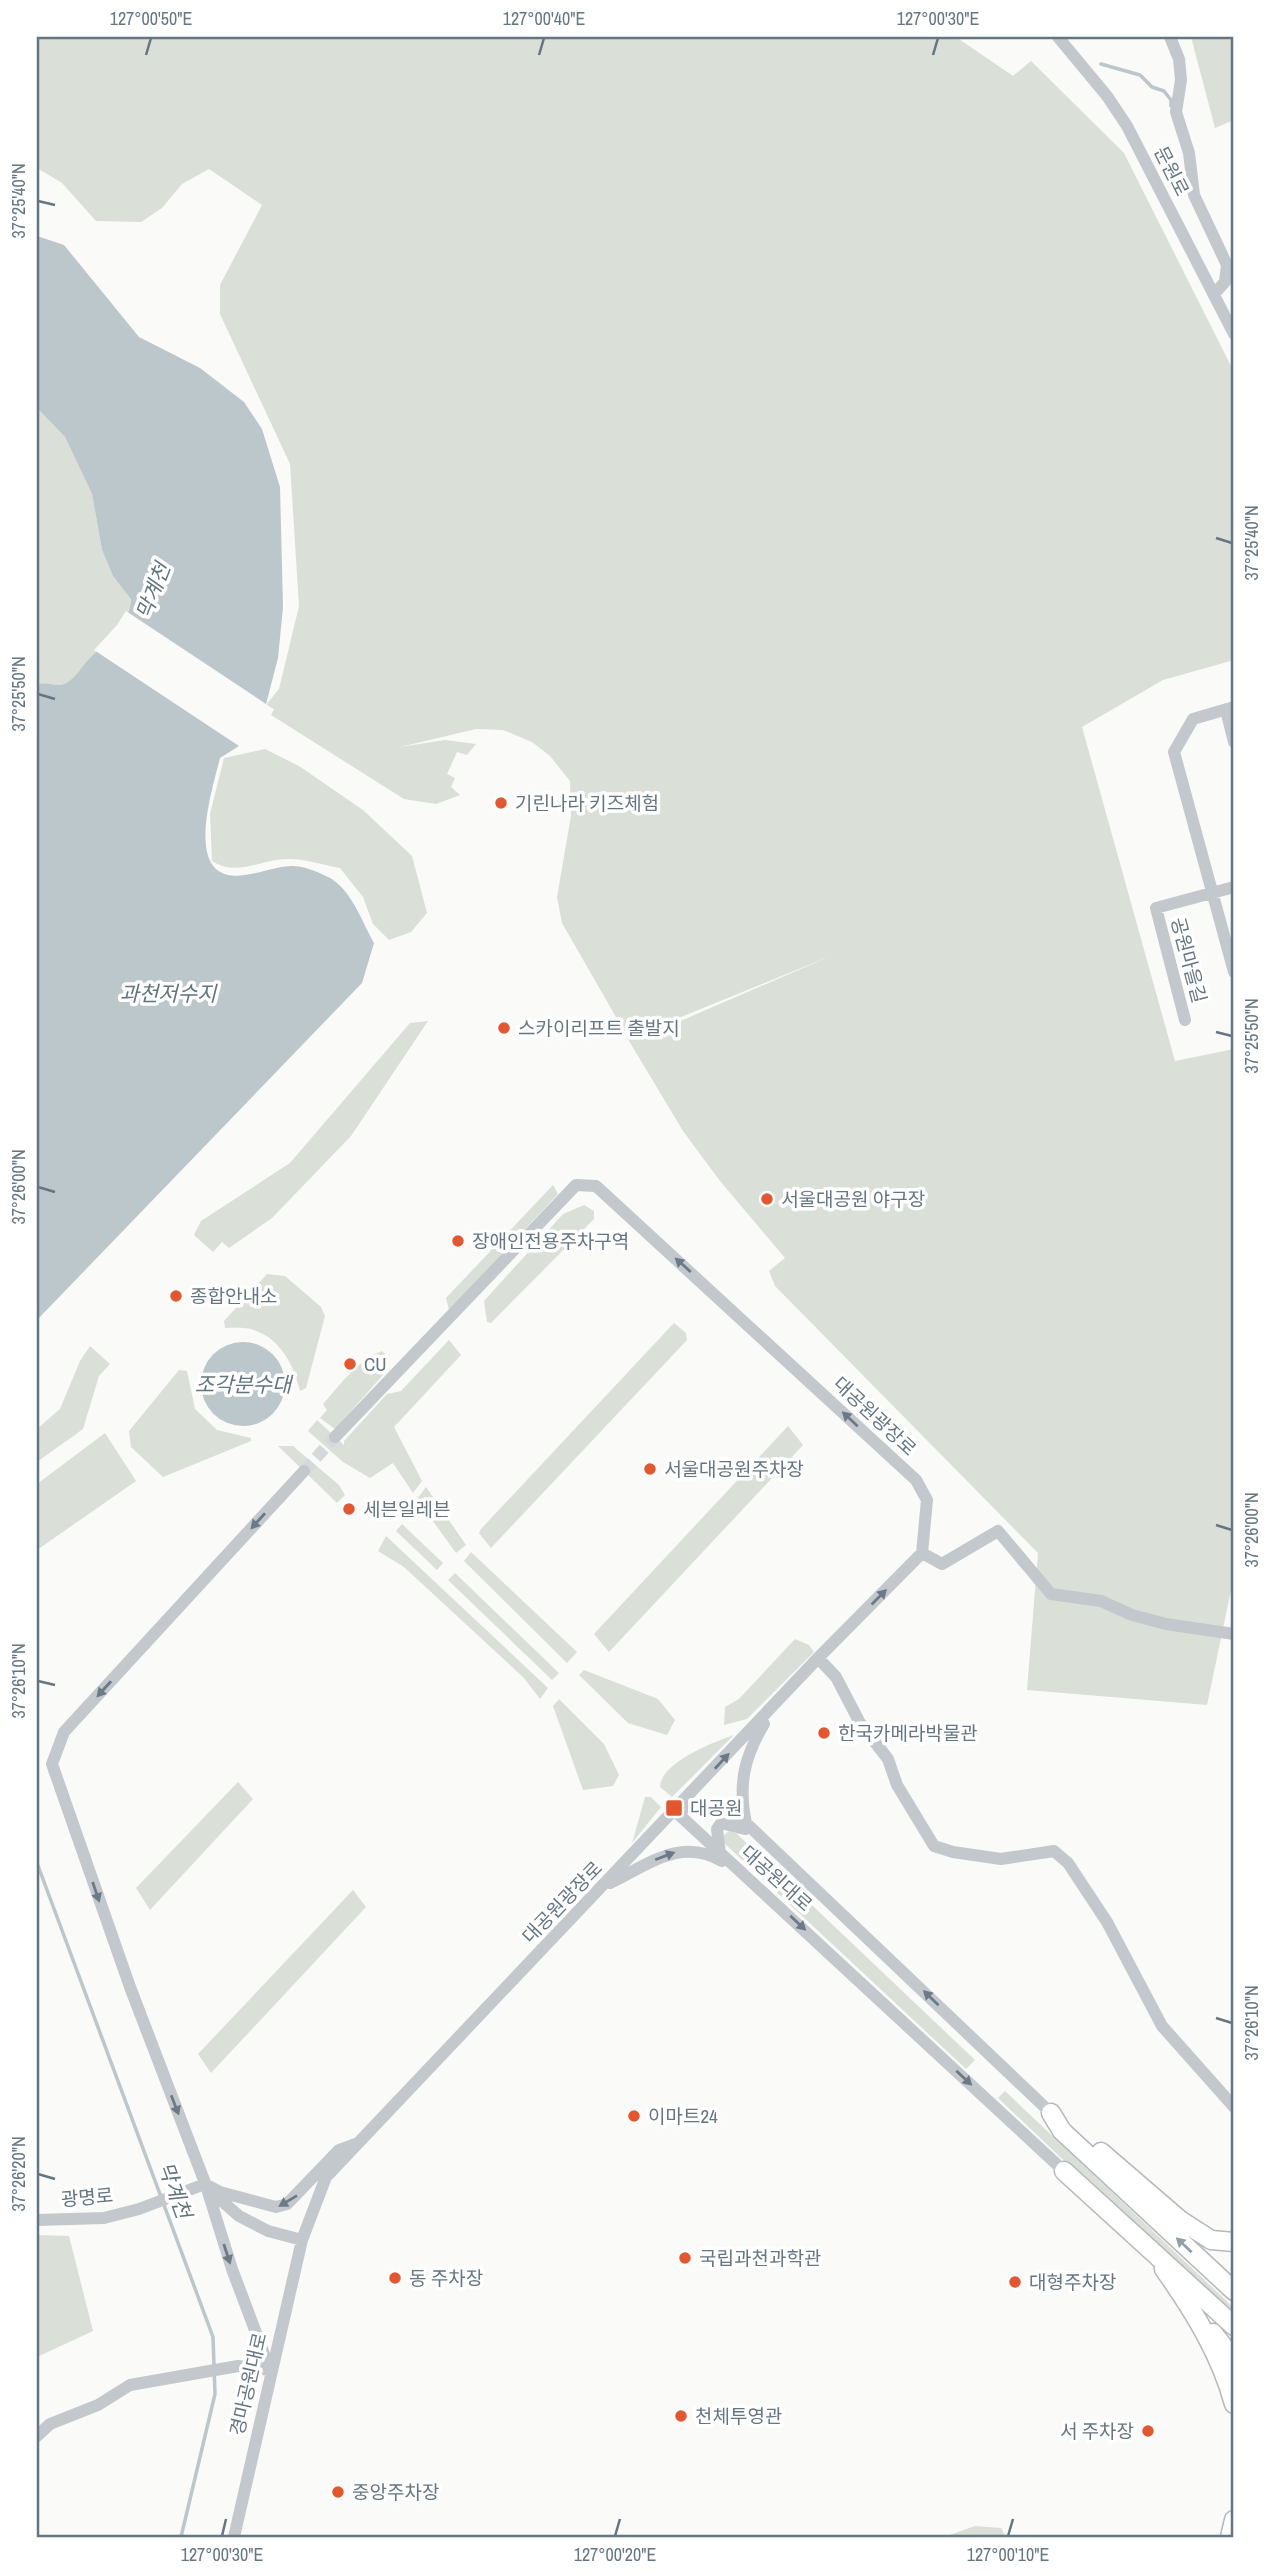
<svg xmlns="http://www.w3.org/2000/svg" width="1271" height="2574" viewBox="0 0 1271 2574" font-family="'Archivo Narrow','Noto Sans KR',sans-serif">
<rect width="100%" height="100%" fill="#fafaf8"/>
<path fill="#dadfd7" d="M37,37h919l57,39 18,-15 93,92 110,219v288l-71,20 -81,47 93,334 59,-12v527l-27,129 -180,-15 11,-137 -263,-267 -6,-15 16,-13 -65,-77 -37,-50 -57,-95 52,-14 155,-67 -157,64 -52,12 -62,-108 -5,-26 14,-81 -1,-35 -20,-25 -18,-14 -29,-12 -27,-1 -76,18 45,-7 31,4 -9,11 -10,-3 -10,22 8,4 -4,9 9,8 -24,9 -32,-5 -133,-84 3,-6 -8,-4 13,-16 20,-83 -9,-142 -70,-150v-29l42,-80 -53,-36 -27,15 -20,24 -21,14 -45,-1 -34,-38 -25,-15z
M1191,37h43v83l-19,8z
M37,408l28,29 27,57 10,56 11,26 18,22c-2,28 -26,44 -44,63 -7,8 -13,19 -23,23 -9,3 -18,-3 -27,0z
M265,749l34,17 64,44 49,46 15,57 -16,19 -22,8 -16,-16 -10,-27 -23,-29c-17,-3 -37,-10 -54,-9 -27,1 -49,18 -74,2l-2,-47 14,-56z
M428,1021l-77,115 -79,82 -43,30 -7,-6 -9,10 -19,-17 7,-14 89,-58 120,-140z
M553,1185l5,9 -109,116 -3,-12z
M584,1205l10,6v8l-103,104 -4,-1 -3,-21 79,-87z
M267,1274l18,2 36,31 4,9 -19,72 -6,3c-6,-25 -19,-52 -46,-61 -8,-3 -20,-2 -29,-2l-1,-7z
M674,1323l12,10 1,7 -196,208 -12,-15 2,-4z
M449,1340l12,15 -67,72 28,54 -9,12 -20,-30 -23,15 -27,-16 -35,-31 9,-11 27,25v-4l43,-47 14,-3z
M90,1346l20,18 -11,12 -16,53 -46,33v-33l23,-20 20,-48z
M382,1351l4,4 -3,20 -48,54 -15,-11 7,-8 -4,-6c18,-20 34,-43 59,-53z
M179,1370l8,1 8,38 22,21 34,8v3l-88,36 -32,-30 -2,-16z
M788,1426l15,19 -194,207 -15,-18z
M105,1433l31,48 -99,69v-66z
M278,1446h15l46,39 6,10 -8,8z
M426,1487l40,58 -10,8 -39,-54z
M402,1524l41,39 -6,7 -41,-39z
M386,1536l162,152 -8,11 -16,-21 -120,-111 -26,-16z
M471,1552l106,100 -10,11 -103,-102z
M455,1573l104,100 -7,7 -104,-100z
M795,1639l14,6 5,7 -67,67 -23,6 1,-18 14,-8z
M584,1670l74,29 17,21 -8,15 -39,-12 -49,-48z
M559,1699l45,45 15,31 -6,11 -30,4 -30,-84z
M734,1735l-62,62 -12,-10c1,-25 54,-45 74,-52z
M238,1782l15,17 -103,111 -14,-22z
M645,1797h6l10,10 -29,36z
M729,1831l7,2 239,227 -9,9 -242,-226v-8z
M353,1890l13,17 -155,166 -13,-19z
M1005,2091l229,217v14l-236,-224z
M37,2235l32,1 24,95 -56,26z
M975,2526l26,2 5,9h-62z"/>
<path fill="#bbc7cb" d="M37,236l27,9 75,92 61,31 44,34 18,27 18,58 3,120 -5,51 -13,50 -26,38 -19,12c-8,33 -39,127 25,117 37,-6 44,-18 83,2 23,11 34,45 46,66l-12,40 -325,337v-636c9,-3 18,3 27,0 10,-4 16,-15 23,-23 18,-19 42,-35 44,-62l-18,-23 -11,-26 -10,-56 -27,-57 -28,-29z
M201 1384a42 42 0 1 1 84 0a42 42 0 1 1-84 0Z"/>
<path fill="#fafaf8" d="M126,611l143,95 -27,42 -148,-98 23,-25z"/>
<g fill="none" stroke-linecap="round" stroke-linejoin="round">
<path stroke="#bbc7cb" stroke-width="3.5" d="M1101,64l39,11 12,12 12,4 7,9v6
M37,1863l176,474 2,57 -34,143"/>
<path stroke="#d5d9db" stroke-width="12" stroke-dasharray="12 6" stroke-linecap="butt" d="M304,1471l31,-34"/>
<g stroke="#b4b9bd" stroke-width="21">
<path id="highway" d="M1051,2113l11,18 172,160
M1101,2152l79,68 31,20 23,2
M1064,2171l170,155
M1164,2269c29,41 57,86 70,135
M1213,2333l21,27
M1230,2537l4,-17"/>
</g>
<path stroke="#c3c8cc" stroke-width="12" d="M1058,37l49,59 20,30 107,208
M1170,37l9,22 2,21 -5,32 13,41 5,42 33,70 -2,17 -11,12
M1234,707l-41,12 -19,33 60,220
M1226,710l8,32
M1185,1020l-29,-112 78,-21
M922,1553l20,11 56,-33 53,63 50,7 31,14 34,9 68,10
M818,1658l18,19 24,46 28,36 9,26 37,61 19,6 48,7 53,-8 14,12 39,59 55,104 72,81
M677,1810c35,-10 39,-9 69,13l305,290
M675,1811l389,360
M746,1823c-8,-38 -2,-66 18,-99
M720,1854l-3,-25 4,-6 24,6
M610,1883c38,-18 70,-46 112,-22
M37,2220l67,-2 35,-9 66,-25 15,8 56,15 11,-3 52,-54 16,-6
M302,2240l-34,-9 -29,-15 -32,-28 -77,-201 -78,-223 12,-32 240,-261
M37,2436l13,-12 48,-19 32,-20 108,-19 32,4 -38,-101 -24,-77
M234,2537l68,-297 24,-63 492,-519 104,-105 5,-53 -11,-20 -320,-294 -20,-1 -241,252"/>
<use href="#highway" stroke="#fff" stroke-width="18"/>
</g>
<defs><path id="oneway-solid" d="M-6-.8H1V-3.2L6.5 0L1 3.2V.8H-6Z" transform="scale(1.75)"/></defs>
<g fill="#6a7a87">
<use href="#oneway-solid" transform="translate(683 1265) rotate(-138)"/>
<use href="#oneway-solid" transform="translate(850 1419) rotate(-137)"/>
<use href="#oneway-solid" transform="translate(258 1521) rotate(132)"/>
<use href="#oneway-solid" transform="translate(879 1597) rotate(-45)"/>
<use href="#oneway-solid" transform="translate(104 1689) rotate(132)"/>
<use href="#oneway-solid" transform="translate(722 1761) rotate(-47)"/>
<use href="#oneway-solid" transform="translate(665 1856) rotate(-21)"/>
<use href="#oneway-solid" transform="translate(96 1892) rotate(71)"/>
<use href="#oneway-solid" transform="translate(798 1923) rotate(43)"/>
<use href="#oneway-solid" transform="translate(931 1998) rotate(-136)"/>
<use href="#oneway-solid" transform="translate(964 2078) rotate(43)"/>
<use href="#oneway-solid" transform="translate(175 2105) rotate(69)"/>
<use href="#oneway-solid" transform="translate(288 2201) rotate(149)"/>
<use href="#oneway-solid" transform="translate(227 2254) rotate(72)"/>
</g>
<use fill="#939fa8" href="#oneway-solid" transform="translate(1184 2245) rotate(-137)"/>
<path fill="none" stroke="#657683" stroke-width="2.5" d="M146,55l5,-17M539,55l5,-17M933,55l5,-17M38,201l17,4M1216,538l16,5M38,694l17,5M1216,1032l16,4M38,1187l17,5M1216,1525l16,5M38,1681l17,4M1216,2018l16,5M38,2174l17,5M222,2536l4,-17M615,2536l5,-17M1008,2536l5,-17"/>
<g fill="#e4572e" stroke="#fff" stroke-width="2.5">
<circle cx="501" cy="803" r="7"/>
<circle cx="504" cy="1028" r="7"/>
<circle cx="767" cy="1199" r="7"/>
<circle cx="458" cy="1241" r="7"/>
<circle cx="176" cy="1296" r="7"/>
<circle cx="350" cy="1364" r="7"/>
<circle cx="650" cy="1469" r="7"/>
<circle cx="349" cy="1509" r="7"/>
<circle cx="824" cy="1733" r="7"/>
<rect x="665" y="1799" width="18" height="18" rx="3.5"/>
<circle cx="634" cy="2116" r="7"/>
<circle cx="685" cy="2258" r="7"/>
<circle cx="395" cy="2278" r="7"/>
<circle cx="1015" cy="2282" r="7"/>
<circle cx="681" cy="2416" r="7"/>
<circle cx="1148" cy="2431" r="7"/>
<circle cx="338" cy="2492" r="7"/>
</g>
<g text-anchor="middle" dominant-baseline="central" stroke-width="7" stroke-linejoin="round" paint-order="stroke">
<g font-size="19" fill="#657683" stroke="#fff">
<text transform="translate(1172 171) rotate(63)">문원로</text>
<text transform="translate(1189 960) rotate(75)">공원마을길</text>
<text transform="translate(875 1416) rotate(43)">대공원광장로</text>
<text transform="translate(777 1878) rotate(42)">대공원대로</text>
<text transform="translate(562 1902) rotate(-46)">대공원광장로</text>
<text transform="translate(87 2197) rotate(-5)">광명로</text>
<text transform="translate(248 2384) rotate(-77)">경마공원대로</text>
</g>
<g font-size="19" fill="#657683" stroke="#fff" text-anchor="start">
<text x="515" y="803">기린나라 키즈체험</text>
<text x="518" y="1028">스카이리프트 출발지</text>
<text x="781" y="1199">서울대공원 야구장</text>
<text x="472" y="1241">장애인전용주차구역</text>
<text x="190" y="1296">종합안내소</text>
<text x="364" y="1364">CU</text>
<text x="664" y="1469">서울대공원주차장</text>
<text x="363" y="1509">세븐일레븐</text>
<text x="838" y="1733">한국카메라박물관</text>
<text x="690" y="1808">대공원</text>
<text x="648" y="2116">이마트24</text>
<text x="699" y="2258">국립과천과학관</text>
<text x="409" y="2278">동 주차장</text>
<text x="1029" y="2282">대형주차장</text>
<text x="695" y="2416">천체투영관</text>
<text x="1134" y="2431" text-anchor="end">서 주차장</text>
<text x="352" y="2492">중앙주차장</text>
</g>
<g font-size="21" font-style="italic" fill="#60757c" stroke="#fff">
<text transform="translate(153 591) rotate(-69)">막계천</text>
<text x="168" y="993">과천저수지</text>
<text x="243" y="1384">조각분수대</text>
<text transform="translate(175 2190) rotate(70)">막계천</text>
</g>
</g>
<rect width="1271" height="2574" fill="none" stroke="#ffffff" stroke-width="77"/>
<rect x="38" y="38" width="1194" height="2498" fill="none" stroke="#657683" stroke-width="2.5"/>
<g font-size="18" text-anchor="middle" fill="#657683">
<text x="151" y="25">127°00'50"E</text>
<text x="544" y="25">127°00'40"E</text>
<text x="938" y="25">127°00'30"E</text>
<text transform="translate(19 201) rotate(-90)" y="6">37°25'40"N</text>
<text transform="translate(1252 543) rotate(-90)" y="6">37°25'40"N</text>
<text transform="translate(19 694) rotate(-90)" y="6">37°25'50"N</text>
<text transform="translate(1252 1036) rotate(-90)" y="6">37°25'50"N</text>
<text transform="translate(19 1187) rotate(-90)" y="6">37°26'00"N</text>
<text transform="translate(1252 1530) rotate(-90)" y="6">37°26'00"N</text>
<text transform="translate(19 1681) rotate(-90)" y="6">37°26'10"N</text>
<text transform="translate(1252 2023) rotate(-90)" y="6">37°26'10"N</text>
<text transform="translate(19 2174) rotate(-90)" y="6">37°26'20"N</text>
<text x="222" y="2561">127°00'30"E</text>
<text x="615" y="2561">127°00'20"E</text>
<text x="1008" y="2561">127°00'10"E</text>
</g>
</svg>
